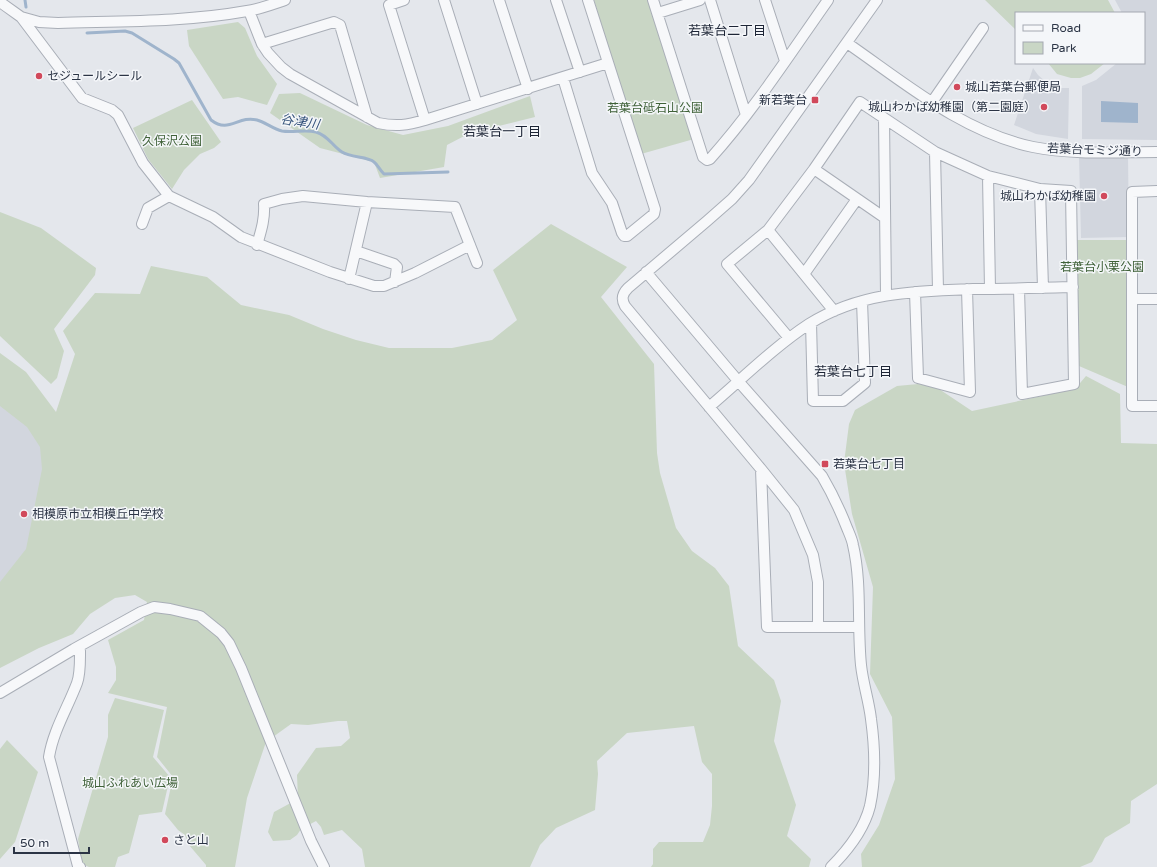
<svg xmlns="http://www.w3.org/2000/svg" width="1157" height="867" viewBox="0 0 1157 867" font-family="'Varela Round','Noto Sans JP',sans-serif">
<rect width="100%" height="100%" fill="#e4e7ec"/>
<path fill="#d2d6de" d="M1115,0h42v140l-75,-1v-53l14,-6 21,-17h27v-50h-22z
M1033,68l5,7 8,7 11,6h12l-1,51 -32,-5 -22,-9z
M1079,155l49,1 1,81 -48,1z
M0,392l52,47 -9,115 -43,48z"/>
<path fill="#c9d6c5" d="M594,0h56l44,139 -53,15z
M985,0h123l7,13h-99v17z
M238,22l7,6 12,28 20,28 -10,21 -29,-8 -15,2 -34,-53 -2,-16z
M1048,63h57l-14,11 -11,4h-9l-14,-4z
M300,93l67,32 36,10 45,-9 82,-30 5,21 -65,16 -23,12 -3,22 -64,11 -6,-16 -54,-14 -50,-35 9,-19z
M192,100l29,42 -7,6 -14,6 -16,16 -12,19 -24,-30 -15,-31z
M0,212l41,16 55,40 -1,7 -41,54 10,22 -7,27 -6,6 -51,-48z
M551,224l76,43 -26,30 53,67 3,89 3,20 16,55 16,23 23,17 14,18 9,60 36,34 7,21 -7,40 22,64 -9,31 24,23 -2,8h-158l2,-3v-15l6,-7h44l7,-17 2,-19v-32l-10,-12 -8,-36 -67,7 -30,28 1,13 -3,36 -39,18 -16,17 -10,22h-165l-3,-18 -20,-19 -18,5 -3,-8 -5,-6 -15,8 -4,6 -7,5 -17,1 -5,-9 6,-20 24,-13 -1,-24 19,-27 25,-2 9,-8 -3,-17h-9l-30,4 -17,-1 -25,18 -19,56 -12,69h-29v-2l-17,-20 -4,-10 -7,-5 -13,-16 8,-37 -16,-20 10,-50 -59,-14 8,-13v-13l-8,-27 36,-20 3,-18 -12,-7 -20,3 -25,16 -17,20 -34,14 -39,20v-86l26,-33 16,-80 -2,-22 -13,-20 -27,-21v-53l26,19 30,40 19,-58 -12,-23 32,-38 45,1 11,-28 56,11 34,28 48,10 34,14 33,11 33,8h63l40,-8 25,-20 -24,-50z
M1075,240h53v147l-49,-21z
M1086,376l34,18 1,49 36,1v340l-26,17 -1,22 -25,15 -13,24 -12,5h-218l-1,-13 18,-29 16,-46 -3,-62 -22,-43 3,-87 -21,-73 -8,-51 5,-39 6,-14 42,-24 21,-2 18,3 36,24 103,-22z
M115,698l49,12 -11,47 17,20 -8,35 -23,3 -10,38 -11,4 -3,10h-26l-7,-3 -4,-25 30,-102v-22z
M7,740l31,32 -23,70 -15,17v-110z"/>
<path fill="#9fb4cc" d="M1101,101l37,2v20l-37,-1z"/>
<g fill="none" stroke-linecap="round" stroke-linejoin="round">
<path stroke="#9fb4cc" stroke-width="3" d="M25,0l1,7
M87,33l38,-2 7,2 42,26 5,4 32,57c18,14 27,-5 46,0 8,2 16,9 25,11 11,2 23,-2 34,1 13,4 16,14 26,20 9,6 26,4 32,10 4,3 5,7 10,12l64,-2"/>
<g stroke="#a9aeb7" stroke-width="12">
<path id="minor" d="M404,0l-15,5 36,115
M444,0l33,104
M499,0l29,89
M556,0l24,72
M653,0l50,157 4,3 3,-1c44,-49 80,-105 118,-159
M710,0l36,115
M765,0l20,61
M0,2l21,15 18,5 19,1c63,-2 128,-1 189,-12 13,-2 26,-7 38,-11
M249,11l13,33 6,9 13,14 9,7 88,49c19,4 29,2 47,-3l183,-57
M658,13l42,-13
M21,17l61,81 30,12 6,5 25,48 26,33 44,21 28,20 89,35 44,14h10l31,-13 55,-28
M847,43c58,40 115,89 186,104 40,8 83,5 124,5
M262,44l72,-22 6,3 27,92
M563,78l29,95 20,30 10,30 2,3h3l27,-22 1,-5 -67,-209
M932,102l51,-74
M884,118l2,177
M935,152l3,138
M814,169l71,49
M988,176l2,113
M1040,189l3,99
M1157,191l-25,1v214h25
M142,224l6,-16 21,-12
M768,230l66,81
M257,245c4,-14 8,-26 7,-41l18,-5 21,-3 64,6 88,5 22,56
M356,251l38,13 3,3 -2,15
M646,272l93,110 83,94c10,17 18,34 25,52 2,5 5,11 6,17 9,39 4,80 8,120 2,19 8,36 10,54 4,29 5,59 -1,87 -6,24 -22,44 -39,61
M804,274l53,-75
M349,279l18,-77
M915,292l3,86 52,14 -3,-103
M1133,299h24
M811,323l2,78h30l22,-18 -3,-82
M789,338l-62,-74 41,-34 46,-61 46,-67 75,50 53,24 52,13 31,2 3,193 -52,10 -3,-105
M709,407c33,-28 65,-60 100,-83 51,-32 106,-33 164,-35 33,0 66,-1 100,-2
M761,469l6,158h92
M818,627v-45l-5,-27 -19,-45 -33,-41 -136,-163c-4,-7 -3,-12 3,-18l79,-67 25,-22 17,-19 128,-180
M74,649l6,2v4c0,9 0,20 -3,28 -9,24 -24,48 -28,74l29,109 2,1
M0,693l74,-44 67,-37 13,-5 16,2 30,7 21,17 8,10 12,25 70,173 13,26"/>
</g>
<use href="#minor" stroke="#f7f8fa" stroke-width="10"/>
</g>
<g fill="#d1495b" stroke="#f4f6f9" stroke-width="1.5">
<circle cx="39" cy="76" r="4"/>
<circle cx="957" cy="87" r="4"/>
<rect x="811" y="96" width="8" height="8" rx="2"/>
<circle cx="1044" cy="107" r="4"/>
<circle cx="1104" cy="196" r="4"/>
<rect x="821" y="460" width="8" height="8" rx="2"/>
<circle cx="24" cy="514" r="4"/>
<circle cx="165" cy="840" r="4"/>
</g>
<g text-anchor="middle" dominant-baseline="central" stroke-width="3" stroke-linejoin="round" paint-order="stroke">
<g font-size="12" fill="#2b3445" stroke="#f4f6f9" text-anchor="start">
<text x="47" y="76">セジュールシール</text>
<text x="965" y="87">城山若葉台郵便局</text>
<text x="807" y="100" text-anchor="end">新若葉台</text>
<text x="1036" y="107" text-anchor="end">城山わかば幼稚園（第二園庭）</text>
<text x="1096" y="196" text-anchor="end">城山わかば幼稚園</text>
<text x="833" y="464">若葉台七丁目</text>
<text x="32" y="514">相模原市立相模丘中学校</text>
<text x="173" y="840">さと山</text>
</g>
<g font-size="12" fill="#3f6138" stroke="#f4f6f9">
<text x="655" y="108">若葉台砥石山公園</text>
<text x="172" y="141">久保沢公園</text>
<text x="1102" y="267">若葉台小栗公園</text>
<text x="130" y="783">城山ふれあい広場</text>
</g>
<g font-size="12" fill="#2b3445" stroke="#f4f6f9">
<text transform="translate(1095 150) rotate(2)">若葉台モミジ通り</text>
</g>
<g font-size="13" fill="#1d2536" stroke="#f4f6f9">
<text x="727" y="31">若葉台二丁目</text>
<text x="502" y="132">若葉台一丁目</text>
<text x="853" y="372">若葉台七丁目</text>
</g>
<g font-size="13" font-style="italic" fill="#34527a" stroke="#f4f6f9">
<text transform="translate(300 122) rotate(9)">谷津川</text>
</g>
</g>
<rect x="1015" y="12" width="130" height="52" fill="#f4f6f9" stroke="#a4a8b1"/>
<rect x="1023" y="25" width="20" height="6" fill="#f7f8fa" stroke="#a4a8b1"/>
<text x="1051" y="32" font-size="12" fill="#2b3445">Road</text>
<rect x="1023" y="42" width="20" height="12" fill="#c9d6c5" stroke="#a4a8b1"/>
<text x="1051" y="52" font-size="12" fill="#2b3445">Park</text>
<path d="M14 847v6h75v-6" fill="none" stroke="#2b3445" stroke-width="2"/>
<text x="20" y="847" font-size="12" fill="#2b3445" stroke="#f4f6f9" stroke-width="3" paint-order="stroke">50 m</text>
</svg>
